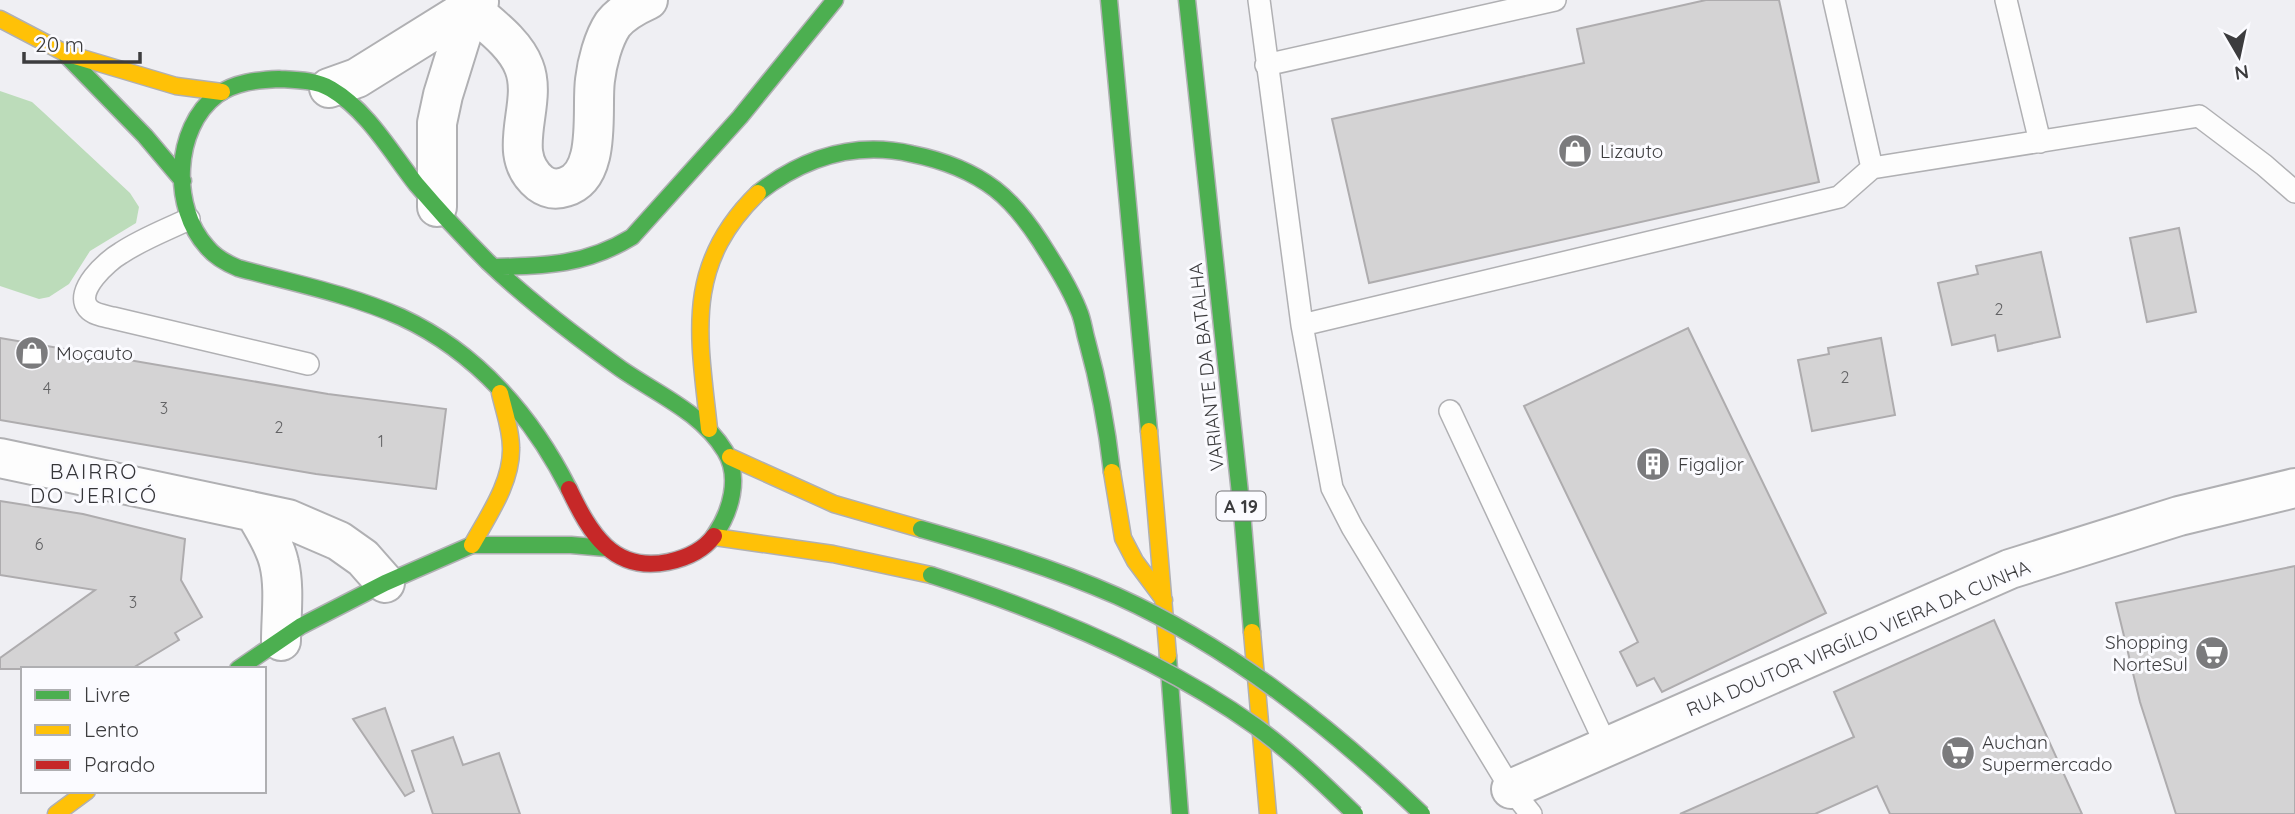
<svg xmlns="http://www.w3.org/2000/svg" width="2295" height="814" viewBox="0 0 2295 814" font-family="Quicksand,sans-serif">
<rect width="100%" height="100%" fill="#efeff3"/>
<path fill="#bcdcba" d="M0,91l32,11 11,10 87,81 9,14 -3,16 -46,28 -21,33 -20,13 -10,2 -39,-13z"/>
<path fill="#d4d3d4" stroke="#aeacae" stroke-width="2" d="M1706,0h73l40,182 -450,101 -37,-164 252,-56 -7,-34z
M2179,228l17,84 -49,10 -17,-84z
M2041,252l19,85 -62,14 -3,-16 -43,10 -14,-62 40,-9 -2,-8z
M1688,328l138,285 -164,79 -8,-14 -17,8 -17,-34 18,-10 -114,-236z
M0,338l328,56 118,15 -10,80 -120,-15 -316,-54z
M1881,338l14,77 -83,16 -14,-71 31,-6 -1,-6z
M0,501l83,13 102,25 -4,41 21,37 -27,16 4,7 -48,29h-131v-11l95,-68 -95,-15z
M2295,566v248h-119l-36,-112 -24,-99z
M1994,620l88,194h-192l-13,-28 -62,28h-135l174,-77 -20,-45z
M385,708l29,83 -9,5 -52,-77z
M453,737l10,28 36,-12 21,61h-87l-21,-63z"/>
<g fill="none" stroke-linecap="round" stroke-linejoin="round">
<g stroke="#b0b0b3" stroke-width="24">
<path id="lane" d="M1259,0l43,325 30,163 20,39 159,262 20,25
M1834,0l38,168 327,-52 65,49 31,27
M2006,0l34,142
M1266,65l289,-65
M189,219c-23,11 -47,20 -68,34 -14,8 -47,38 -33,55 6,7 17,8 25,10l195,46
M1302,325l537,-128 33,-29
M1450,411l157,336"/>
</g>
<g stroke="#b0b0b3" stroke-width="42">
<path id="street" d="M470,8c19,17 45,35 54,59 15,38 -21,86 16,116 8,6 16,7 25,4 38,-11 26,-78 30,-107 2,-17 8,-41 18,-56 8,-10 24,-19 35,-24
M329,88l28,-10 122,-76
M437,207v-84l6,-28 27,-87
M0,458l288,61 51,22 24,17 22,25
M255,513c9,16 20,32 24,50 6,24 2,53 2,78
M1511,789l499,-220 169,-53 116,-28"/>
</g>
<g stroke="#b0b0b3" stroke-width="19">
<path id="fast" d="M1109,0l40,431
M1187,0l55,512 10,120
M66,55l79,81 38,45
M279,79c17,1 37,1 52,10 36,21 60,63 85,95 23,27 47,53 72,78 41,39 87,74 133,107 36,25 80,43 104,82 16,26 6,61 -11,85
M279,79c-22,1 -44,3 -62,16 -44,33 -46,113 -10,152 8,10 19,16 31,21 55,15 111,26 163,49 76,35 131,99 168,172
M758,193c45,-35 97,-52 154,-39 30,6 58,16 83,35 18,14 32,32 45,52 14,22 29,45 39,70 4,9 5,20 8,30 12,43 20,87 25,131
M494,267c52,-1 92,-2 138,-30l108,-120 95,-117
M1168,656l12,158
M238,669l63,-43 84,-43 87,-38h99l35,3"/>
</g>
<g stroke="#b0b0b3" stroke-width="19">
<path id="slow" d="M0,19l65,34 111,33 46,6
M709,429c-10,-93 -26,-163 49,-236
M1149,431l19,225
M730,457l104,47 87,25
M1112,472l11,66 12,23 29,39
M715,537l118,17 98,21
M472,545c16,-29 40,-63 39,-97 0,-19 -7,-37 -11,-55
M1252,632l16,182
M56,814l31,-23"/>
</g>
<g stroke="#b0b0b3" stroke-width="19">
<path id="jam" d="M569,489c21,44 44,84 99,73 19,-4 35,-11 46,-26"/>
</g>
<use href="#lane" stroke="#fdfdfd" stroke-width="21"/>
<use href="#street" stroke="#fdfdfd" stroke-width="38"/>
<use href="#fast" stroke="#4caf50" stroke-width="16"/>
<use href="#slow" stroke="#ffc107" stroke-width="16"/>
<use href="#jam" stroke="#c62828" stroke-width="16"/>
<g stroke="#b0b0b3" stroke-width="19" stroke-linecap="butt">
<path id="fast-bridge" d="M921,529c67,19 132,39 196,67 115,52 214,131 305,218
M931,575c109,35 230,84 324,151 36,26 68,57 100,88"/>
</g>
<use href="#fast-bridge" stroke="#4caf50" stroke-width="16"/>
</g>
<defs>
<g id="shop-disc" transform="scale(1.75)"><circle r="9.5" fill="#7b7b7d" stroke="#fbfbff"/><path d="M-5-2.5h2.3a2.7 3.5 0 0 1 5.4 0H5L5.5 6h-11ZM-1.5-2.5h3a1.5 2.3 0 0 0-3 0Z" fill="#fff"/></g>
<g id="building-disc" transform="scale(1.75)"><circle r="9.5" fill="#7b7b7d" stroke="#fbfbff"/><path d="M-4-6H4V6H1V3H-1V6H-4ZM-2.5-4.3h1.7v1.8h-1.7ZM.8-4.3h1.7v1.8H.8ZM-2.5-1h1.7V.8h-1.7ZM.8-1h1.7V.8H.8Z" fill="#fff"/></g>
<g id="supermarket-disc" transform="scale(1.75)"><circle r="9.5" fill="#7b7b7d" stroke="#fbfbff"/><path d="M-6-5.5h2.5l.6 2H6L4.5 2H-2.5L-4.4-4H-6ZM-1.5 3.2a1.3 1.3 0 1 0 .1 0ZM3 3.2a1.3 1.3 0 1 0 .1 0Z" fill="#fff"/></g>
</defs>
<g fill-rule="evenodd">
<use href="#shop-disc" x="1575" y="151"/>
<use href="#shop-disc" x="32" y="353"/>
<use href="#building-disc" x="1653" y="464"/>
<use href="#supermarket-disc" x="2212" y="653"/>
<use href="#supermarket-disc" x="1958" y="753"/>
</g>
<g text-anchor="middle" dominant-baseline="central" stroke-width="6" stroke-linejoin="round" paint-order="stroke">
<g font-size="16" fill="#626264">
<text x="1999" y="309">2</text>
<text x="1845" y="377">2</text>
<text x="47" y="388">4</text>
<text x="164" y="408">3</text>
<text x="279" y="427">2</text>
<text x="381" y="441">1</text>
<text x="39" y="544">6</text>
<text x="133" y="602">3</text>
</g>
<rect fill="#fbfbff" stroke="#757578" stroke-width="2" x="1216.5" y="491.5" width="49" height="29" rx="5"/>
<g font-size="18" font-weight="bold" fill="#3c3c3e">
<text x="1241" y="506">A 19</text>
</g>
<g font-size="19" fill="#3c3c3e" stroke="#fbfbff" text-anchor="start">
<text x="1600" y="151">Lizauto</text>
<text x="56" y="353">Moçauto</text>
<text x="1678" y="464">Figaljor</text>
<text x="2188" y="642" text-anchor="end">Shopping<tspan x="2188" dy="22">NorteSul</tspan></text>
<text x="1982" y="742">Auchan<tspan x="1982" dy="22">Supermercado</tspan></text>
</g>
<g font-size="19" fill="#3c3c3e" stroke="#fbfbff">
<text transform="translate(1206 367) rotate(-96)">VARIANTE DA BATALHA</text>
<text transform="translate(1858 638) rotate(-23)">RUA DOUTOR VIRGÍLIO VIEIRA DA CUNHA</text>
</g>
<g font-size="21" letter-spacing="2" fill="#353539" stroke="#fbfbff">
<text x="94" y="471">BAIRRO<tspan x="94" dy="24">DO JERICÓ</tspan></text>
</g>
</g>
<rect x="21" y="667" width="245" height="126" fill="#fbfbff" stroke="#afafb2" stroke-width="2"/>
<rect x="35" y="690" width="35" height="10" fill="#4caf50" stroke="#afafb2" stroke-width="2"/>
<text x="84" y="702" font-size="21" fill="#3c3c3e">Livre</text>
<rect x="35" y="725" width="35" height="10" fill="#ffc107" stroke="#afafb2" stroke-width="2"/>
<text x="84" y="737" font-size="21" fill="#3c3c3e">Lento</text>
<rect x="35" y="760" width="35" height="10" fill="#c62828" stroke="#afafb2" stroke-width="2"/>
<text x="84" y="772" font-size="21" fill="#3c3c3e">Parado</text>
<g transform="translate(2239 56) rotate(171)" stroke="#fbfbff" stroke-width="5" paint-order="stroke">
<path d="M0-5L12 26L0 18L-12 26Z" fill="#3c3c3e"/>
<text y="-10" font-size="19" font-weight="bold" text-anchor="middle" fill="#3c3c3e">N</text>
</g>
<path d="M24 52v10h116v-10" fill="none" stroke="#3c3c3e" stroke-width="3.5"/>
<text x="35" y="52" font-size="21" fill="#3c3c3e" stroke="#fbfbff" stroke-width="5" paint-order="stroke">20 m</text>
</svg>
